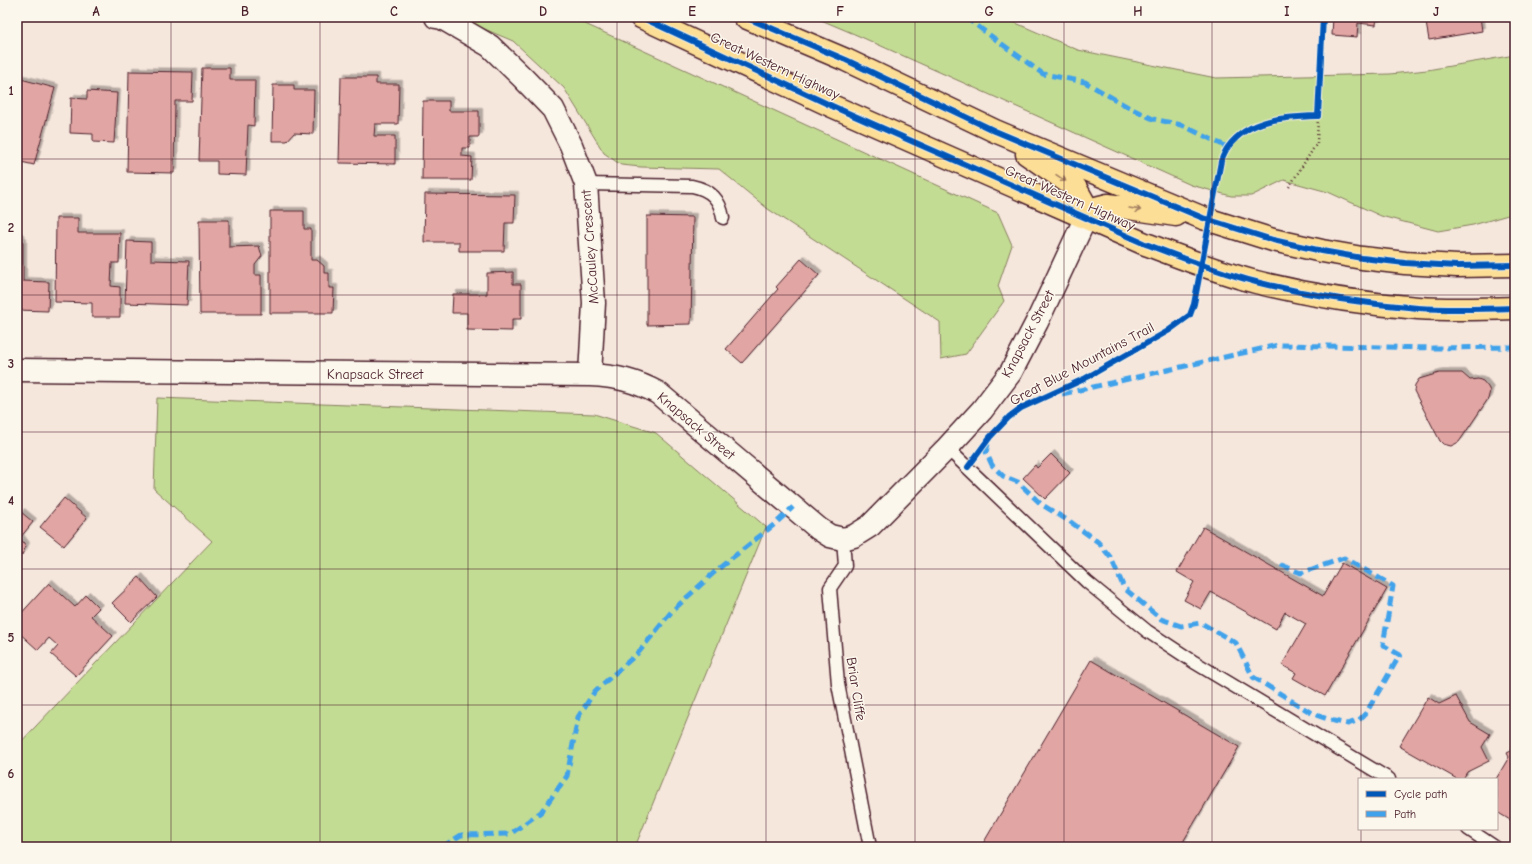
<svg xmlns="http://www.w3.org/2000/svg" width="1532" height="864" viewBox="0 0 1532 864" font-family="'Comic Neue',sans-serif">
<defs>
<filter id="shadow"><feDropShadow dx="3.5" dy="-3.5" stdDeviation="0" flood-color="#0004"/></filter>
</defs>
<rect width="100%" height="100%" fill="#f6e7dd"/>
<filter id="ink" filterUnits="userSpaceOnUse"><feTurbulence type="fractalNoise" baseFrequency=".025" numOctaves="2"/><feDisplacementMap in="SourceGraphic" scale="8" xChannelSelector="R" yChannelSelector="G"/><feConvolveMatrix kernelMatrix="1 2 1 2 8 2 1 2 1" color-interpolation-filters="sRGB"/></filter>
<g filter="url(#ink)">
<path fill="#c3dc93" stroke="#867e5f" d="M456,17h114l428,196 14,32 -14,41 6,15 -38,53 -25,5 -1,-37 -172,-113 -49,-40 -78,-2 -20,-2 -17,-12 -40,-65 -51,-47z
M814,17h188l76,33 138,28 174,-4 37,-4 88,-15v158l-42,12 -35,6 -57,-15 -53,-24 -44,-12 -33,16h-20l-40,-11 -332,-149z
M157,398l437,16 62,19 110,94 -131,320h-618v-101l195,-205 -58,-52z"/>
<path fill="#e1a6a3" stroke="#4a1f2b" filter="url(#shadow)" d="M1245,17h56v4z
M1333,17h44l-1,8 -18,-2 -1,14 -25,-2z
M1425,17h55l2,14 -53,9z
M202,68h28v12h25l-1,46 -6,-1 -2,50 -29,-1v-13h-18z
M129,71l64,1 -1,29h-17l-1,72 -47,-1z
M341,77h35v7h23l-1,40h-23l-1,12h21v28l-56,-1z
M17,78l38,10 -21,77 -17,-4z
M273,85h21v5h20l-1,44 -19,-1 -7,8h-15z
M87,91l30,2 -3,50 -21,-1v-8l-23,-1 1,-35 16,1z
M423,101h26v10h30v26h-9v11h-8v8l10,1 -1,23h-49z
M425,194l90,1 -1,28h-9l-1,28h-45v-9h-35z
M270,211h34v18h7v31h6l7,6v7h5v15h5l-1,25h-63z
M647,216l46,1 -2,107 -44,1z
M56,218h22v15h42l-1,30h-7l-1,23 9,1v30h-28v-14l-37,-1z
M199,220h30v27l30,-1 3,10 -7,9v10h6v39h-61z
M17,235l6,7v39l26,1 -1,29 -31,-1z
M127,241l24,1v18l38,1 -2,44 -62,-2z
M801,259l18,16 -77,88 -16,-14 52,-60 -2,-2z
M513,272v12h8v35h-9v12l-45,-1v-17h-15l1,-19h34v-21z
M1439,373h23l8,7 8,-1 5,2 5,6 2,4 -2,8 -29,43 -8,4 -8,-2 -3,-3 -26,-50 1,-6 4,-6z
M1051,454l19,19 -25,26 -22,-21 12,-13 2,3z
M64,498l23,20 -23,28 -24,-19z
M21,512l12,10 -13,16 6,8 -4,9 -5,1v-38z
M1203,527l120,69 19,-33 45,26 -62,107 -32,-18 3,-5 -14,-8 24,-41 -21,-12 -9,17 -65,-37 -10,17 -17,-9 10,-18 -17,-10z
M139,577l18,20 -26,25 -19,-19z
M49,583l26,24 11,-12 13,13 -8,8 22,20 -37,40 -25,-22 7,-8 -9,-8 -11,12 -21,-19v-13z
M1091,660l148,87 -59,100h-199z
M1456,696l14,26 20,12 -8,13 7,14 -22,11 -4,7h-6l-58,-33 29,-49 11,7z
M1515,749v74l-18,-11v-33h-1l13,-22 -2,-4z"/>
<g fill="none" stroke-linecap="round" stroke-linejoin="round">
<g stroke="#4a1f2b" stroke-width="15">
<path id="service" d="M586,184l106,2c19,4 28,13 31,32
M947,448l140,134 60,49 47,31 195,117
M843,539l2,27 -15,22 8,96 32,163
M1468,829l27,18"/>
</g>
<g stroke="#4a1f2b" stroke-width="25">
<path id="minor" d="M436,17l6,1 48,28 32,31 31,32 18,36 15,39 8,119 -4,72
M17,370l573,5c26,1 46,6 68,18l161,136 11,7 13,3 11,-3 16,-10 77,-78 35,-38 29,-38 26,-50 49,-105"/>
</g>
<g stroke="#4a1f2b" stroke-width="25">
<path id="trunk" d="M641,17l191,89 311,137c37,14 74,29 113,39 52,13 108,22 162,26 32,2 65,1 97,0
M745,17l101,43 149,71 208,87 70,22 49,11 40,7 43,5 52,3 58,-1
M1027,154l48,33 9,16 2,14
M1086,217l10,-9 12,-3 68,10"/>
</g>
<path stroke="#4a1f2b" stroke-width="2.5" stroke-dasharray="1 3" stroke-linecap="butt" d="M1289,187l28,-44 1,-27"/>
<use href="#service" stroke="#fbf7ec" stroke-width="12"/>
<use href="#minor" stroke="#fbf7ec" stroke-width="22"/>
<use href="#trunk" stroke="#fcde96" stroke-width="22"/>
<path stroke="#40a2eb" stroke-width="5" stroke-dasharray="10 5" stroke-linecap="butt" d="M965,17l78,57 42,8 43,25 25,12 29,6 45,22
M1062,394l216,-49 155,3 82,-1
M988,444l-2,8 6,13 11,11 15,6 23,22 31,19 26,19 13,16 13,30 37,31 20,7 20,-3 35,20 17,34 60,37 21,7 14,3 11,-4 7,-7 34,-58 -17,-10 10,-59 -49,-28 -43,15 -22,-9
M442,847l19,-12 49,-1 31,-22 26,-36 11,-59 17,-26 44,-39 33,-41 46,-42 57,-45 18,-17"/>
<g stroke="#fbf7ec" stroke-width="8">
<path id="cycleway" d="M641,17l191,89 311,137c37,14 74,29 113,39 52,13 108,22 162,26 32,2 65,1 97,0
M745,17l101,43 149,71 208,87 70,22 49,11 40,7 43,5 52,3 58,-1
M968,467l22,-30 19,-20 12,-9 63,-29 84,-48 22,-16 4,-11 27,-143c2,-5 4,-10 7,-14 21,-29 58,-30 90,-31l5,-99"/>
</g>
<use href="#cycleway" stroke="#0057b8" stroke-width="6"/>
</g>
<defs><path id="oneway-shaft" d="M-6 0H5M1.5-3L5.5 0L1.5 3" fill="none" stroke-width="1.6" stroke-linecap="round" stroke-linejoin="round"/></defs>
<g stroke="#a37e60">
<use href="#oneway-shaft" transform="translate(1061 178) rotate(34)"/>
<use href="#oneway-shaft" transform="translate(1135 209) rotate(10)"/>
</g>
</g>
<path fill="none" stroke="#4a1f2b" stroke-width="1" stroke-opacity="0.55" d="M171,17v830M320,17v830M468,17v830M617,17v830M766,17v830M915,17v830M1064,17v830M1212,17v830M1361,17v762M17,159h1498M17,295h1498M17,432h1498M17,569h1498M17,705h1498M1361,829v18"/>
<g text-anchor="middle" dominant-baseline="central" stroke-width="3" stroke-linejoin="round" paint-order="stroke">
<g font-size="14" fill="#4a1f2b" stroke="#fbf7ec">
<text transform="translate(775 66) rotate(25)">Great Western Highway</text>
<text transform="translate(1070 198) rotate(24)">Great Western Highway</text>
<text transform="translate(590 247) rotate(-94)">McCauley Crescent</text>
<text transform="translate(1028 334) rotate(-62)">Knapsack Street</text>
<text transform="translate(1082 364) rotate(-28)">Great Blue Mountains Trail</text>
<text x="375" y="374">Knapsack Street</text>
<text transform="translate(696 426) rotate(40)">Knapsack Street</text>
<text transform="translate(856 689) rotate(81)">Briar Cliffe</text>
</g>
</g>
<rect width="1532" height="864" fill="none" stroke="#fbf7ec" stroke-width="44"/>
<rect x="1358" y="778" width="140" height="52" fill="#fbf7ec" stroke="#b4a19f"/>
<rect x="1366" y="791" width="20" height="6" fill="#0057b8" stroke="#b4a19f"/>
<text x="1394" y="798" font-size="12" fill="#4a1f2b">Cycle path</text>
<rect x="1366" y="811" width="20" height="6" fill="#40a2eb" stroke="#b4a19f"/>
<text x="1394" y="818" font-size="12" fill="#4a1f2b">Path</text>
<rect x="22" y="22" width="1488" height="820" fill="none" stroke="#4a1f2b" stroke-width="1.5"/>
<g font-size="13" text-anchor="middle" font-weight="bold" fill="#4a1f2b">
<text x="96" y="16">A</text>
<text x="245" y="16">B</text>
<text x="394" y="16">C</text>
<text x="543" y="16">D</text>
<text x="692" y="16">E</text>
<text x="840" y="16">F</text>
<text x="989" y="16">G</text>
<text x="1138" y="16">H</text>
<text x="1287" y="16">I</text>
<text x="1436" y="16">J</text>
<text x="11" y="95">1</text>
<text x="11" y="232">2</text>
<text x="11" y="368">3</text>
<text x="11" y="505">4</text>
<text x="11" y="642">5</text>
<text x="11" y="778">6</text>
</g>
</svg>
